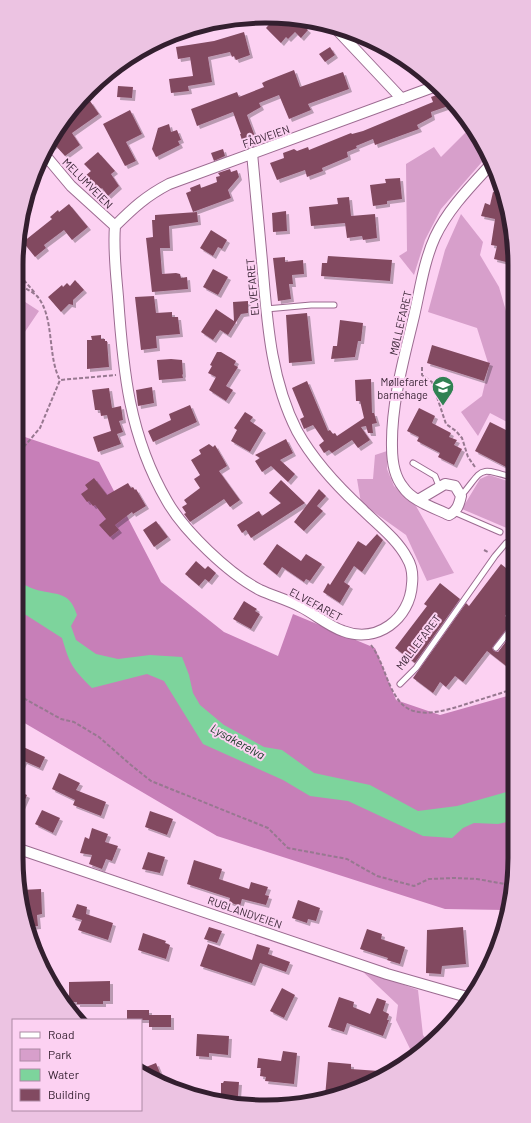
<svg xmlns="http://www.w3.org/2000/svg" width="531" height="1123" viewBox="0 0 531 1123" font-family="Barlow,sans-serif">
<defs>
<filter id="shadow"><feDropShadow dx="3" dy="3" stdDeviation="0" flood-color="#0004"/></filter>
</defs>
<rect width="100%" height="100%" fill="#fcd1f2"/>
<path fill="#d79fcb" d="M471,127l17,28 -47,54 -16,31 -11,35 -15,-19 8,-5 -1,-87 28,-17 7,10z
M461,214l22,28 -3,13 19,32 14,48v90l-23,-12 -12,23 -17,-24 21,-16 7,-30 -12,-38 -49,-16 17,-62z
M16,296l23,15 -23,34z
M387,451v18l7,17 22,20 38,67 -27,8 -21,-46 -45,-32 -4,-24h16l2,-24z
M489,475l25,8v52l-3,1 -2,-7 -47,-20 18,-30z
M360,969l58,21 5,45 6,8 -16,12 -17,-35 2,-15z"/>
<path fill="#c77fb8" d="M16,434l83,28 62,120 63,50 54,24 15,-42 82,34 21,52 44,15 74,-21 1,164 -11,52 -59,-1 -228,-73 -201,-118z"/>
<path fill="#7dd49c" d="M16,581c6,2 12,6 18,8 21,7 35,0 43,26l-6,11 5,14 20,14 22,5 32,-4 32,2 7,18 4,18 7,12 24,20 40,22 18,3 32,23 56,12 48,26 39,-5 53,-15 5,-4v33l-17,4 -24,-1 -11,5 -11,10 -29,-2 -75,-35 -38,-5 -27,-16 -80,-36 -39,-63 -17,-7 -55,14c-20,-20 -22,-23 -30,-50l-36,-23 -10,-2z"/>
<path fill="#824a61" filter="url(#shadow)" d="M275,18l29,6 -2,1 6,5 -7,8 -6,-6 -7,7 -2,-2 -5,6 -15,-15z
M244,32l6,23 -14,5 -2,-4 -2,1 -2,-5 -22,5 4,25 -24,4 1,5 -18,2 -2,-14 24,-3 -3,-19 -12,2 -2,-12 38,-6z
M330,47l5,8 -10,7 -6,-8z
M294,70l6,17 43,-15 6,17 -41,15 3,6 -22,9 -10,-24 -20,8 2,4 -14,8 10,27 -13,4 -4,-12h1l-8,-22 -36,14 -6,-17 46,-17 2,5 25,-10 -2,-4 4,-2z
M118,86l15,1 -1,11 -15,-1z
M443,93l11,11 -23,8 1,5 -15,8 2,4 -44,16 -2,-6 -17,7 1,2 -10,4 1,5 -26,11 1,3 -16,6 -2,-7 -28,10 -7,-17 14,-5 -1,-5 11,-4 3,2 11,-4 1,3 42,-17 1,1 11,-3 70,-29 -2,-5z
M90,101l9,13 -27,19 8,12 -15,11 -10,-11 -4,3 21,-33z
M130,110l12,24 -16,8 10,19 -11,5 -22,-42z
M169,124l2,8 6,-2 4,10 -3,1 2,4 -24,12 -4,-8 6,-21z
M223,149l2,7 -11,5 -3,-8z
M98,152l17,19 -4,3 8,12 -11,10 -6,-8 -3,3 -14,-15 6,-5 -7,-7z
M230,169l1,3 6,-2 2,7 -11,13 3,8 -38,14 -7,-19 5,-2 -1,-3 10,-4 1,4 16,-6 -1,-5 4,-1 -2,-3z
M400,178l2,21 -15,2v3l-14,2 -3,-21 16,-2 -1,-4z
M493,192l9,2 11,39v19l-3,11 -16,-4 3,-13 -6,-1 4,-26 -14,-3 4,-13 5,2z
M349,197l2,19 24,-2 2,24 -14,2 -1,-4 -15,2 -2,-15 -34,3 -2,-19 29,-3 -1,-6z
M69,204l19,23 -16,13 -8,-10 -20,15 2,3 -11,9 -12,-15 29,-23 -2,-2 8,-7 1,2z
M286,211l1,20 -14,1 -1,-19z
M197,212l1,10 -29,4 1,22h-10l2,26 14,-1 4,1 1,4 6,-1 1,12 -36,3 -6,-54 7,-1 -1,-17h3v-5z
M211,230l16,10 -5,9 -4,-2 -5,9 -13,-8z
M328,256l64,4 -2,21 -69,-5 1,-13h5z
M285,257v5l18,-2 1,14 -12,1 1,9h-4l2,15 -13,2 -5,-43z
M213,269l15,8 -10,18 -15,-8z
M75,280l9,10 -11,10v5l-4,-1 -8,8 -13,-15 14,-12 1,2 4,-4 3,3z
M154,296l2,17 16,-1v5h6l2,17 -24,2 1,12 -16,2 -6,-53z
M248,301v12l-7,1 -13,21 -8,-5 -7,10 -12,-8 15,-23 18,12 -1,-19z
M307,313l5,48 -23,2 -3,-48z
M340,320l23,3 -2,18h-3l-3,16 -24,2 2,-13h4z
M101,335v4h4v2h2l2,26 -22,2v-29h5l-1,-4z
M432,345l58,18 -6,18 -57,-18z
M217,352h4l15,9 -2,4 4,2 -12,19 7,4 -7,11 -17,-11 7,-13 -8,-4 4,-7 -2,-1z
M171,359l11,1 1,15 -1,-1 1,4 -24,2 -2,-20z
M371,379l1,34h2l3,10 -5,1 1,9h-5l-2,-7 -5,1 9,13 -12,8 -6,-8 -20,13 -3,-3 -5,3 -5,-8 5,-4 -11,-16 -9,4 -4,-10 4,-2 -12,-29 15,-7 21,50 2,-1 3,4 2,-1 2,3 27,-18 -4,-17h-4l-1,-21z
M152,387l2,16 -16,3 -2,-16z
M109,388l3,20 9,-2 2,14 -4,1 4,11 -6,2 4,10 -23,8 -5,-15 18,-6 -4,-16 -6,1 -1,-6h-5l-3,-20z
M190,405l7,17 -44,20 -5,-11 23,-11 -2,-6z
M419,408l16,8 -3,7 19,10 -2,4 8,3 -3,5 8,4 -8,16 -16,-8 2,-4 -23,-12 2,-4 -12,-6z
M245,412l8,5 -3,4 13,9 -13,22 -19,-11 6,-11 -3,-2z
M490,422l24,12v27l-4,8 -35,-18z
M286,439l7,14 -13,7 15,14 -7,8 -17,-16 -9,6 -7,-11 5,-3 -5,-3z
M209,444l4,3 2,-2 10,17 2,4 -8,5 21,29 -10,7 -6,-8 -34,23 -6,-8 2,-1 -4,-6 5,-3 -3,-4 16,-12 -6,-9 6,-4 -9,-15 10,-6 -2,-4z
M94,478l13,17 21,-12 3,5 2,-1 2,3 1,-1 10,17 -13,8 -1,-2 -17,13 4,5 -9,7 -11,-12 7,-6 -11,-14 -2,1 -4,-5 -2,1 -6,-8 7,-5 -3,-4z
M281,480l24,23 -54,35 -5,-8 -4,3 -5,-8 20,-13 2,-1 3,5 19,-13 -12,-10z
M319,489l7,7 -9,10 6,5 -19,20 -10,-9z
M156,521l12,16 -14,10 -11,-17z
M377,534l6,6 -21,32 -8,-6 -10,16 6,4 -10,17 -17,-11 5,-9 2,2 28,-44 8,5z
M277,544l24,17 5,-7 16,10 -12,17 -4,-2 -2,3 -22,-15 -5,8 -14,-11z
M514,559v45l-9,12 7,6 -20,26 2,3 4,1 16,-21v41l-27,-21 -24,31 -8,-6 -9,11 -6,-5 -7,11 -20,-15 53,-75 3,3 32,-42 5,4z
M196,561l9,8 3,-3 8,7 -7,9 -4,-3 -6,7 -14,-12z
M440,583l20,16 -45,64 -20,-15 32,-42 -3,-2z
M244,601l13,8 -2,2 5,3 -9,15 -18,-10z
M19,745l26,12 -5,11 -16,-7 -8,17v-27z
M59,773l21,10 -4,7 30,12 -5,14 -28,-11 2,-5 -23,-11z
M16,790l11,5 -11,25z
M42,810l18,8 -7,15 -18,-9z
M150,811l23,8 -6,16 -22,-8z
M92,828l16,6 -3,8 13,4 -6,15 -6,-2 -4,10 -13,-5 3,-9 -12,-2 5,-16 4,2z
M148,852l17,5 -5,16 -18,-4z
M194,860l28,9 -3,10 30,10 2,-7 17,5 -3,8 4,1 -3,9 -24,-6 -2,7 -11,-4 1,-4 -43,-14z
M41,889l1,25 -5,1 1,11 -11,1 -6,-37z
M298,900l22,8 -4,13 -8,-2 -1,4 -15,-5z
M77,904l10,3 -1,7 27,9 -5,17 -30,-10 4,-10 -10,-3z
M209,927l13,4 -5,12 -13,-4z
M463,927l3,37 -24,2 -1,8 -15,-1 1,-43z
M367,929l15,5 -1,5 24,8 -5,17 -13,-4 1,-2 -28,-9z
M143,933l23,8 -1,2 5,2 -4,14 -28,-9z
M208,944l44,16 5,-16 13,4 -2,6 22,8 -4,10 -26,-9 -8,20 -52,-17z
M110,981v20h-7v3h-26v-2h-8v-20z
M282,988l13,7 -11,23 -14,-7z
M339,997l15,5 -1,5 17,7 7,-16 9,3 -3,10 6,3 -2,6h2l-6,16 -36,-13 -3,9 -16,-5z
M127,1010h22v5h22v12h-22v-7h-22z
M197,1034l32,2 -1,19 -19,-2v4l-13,-1z
M283,1051l14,2 -3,31 -29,-3 1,-4 -6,-1 1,-8h-4l1,-10 23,3z
M328,1062l23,2v5l28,2 -1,9 -30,10 -7,-1v3l-16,5z
M156,1063l7,17 -22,-9v-2z
M224,1081l15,1 -1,14h-17v-13h2z"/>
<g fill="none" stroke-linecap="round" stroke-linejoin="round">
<g stroke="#9c6b91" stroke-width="7">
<path id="lane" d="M266,309l45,-4h23
M413,463l22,13 4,10
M461,496c23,-27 15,-30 53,-18
M454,512l46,20
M496,648l18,-23
M400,684l16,-16 79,-112 11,-13 8,-4"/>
</g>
<g stroke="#9c6b91" stroke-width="12">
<path id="street" d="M338,31l64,68
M45,155l26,31 44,40
M115,226c-2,23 1,47 3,71 5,73 11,139 49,204 17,30 62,73 93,89 13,6 28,10 41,17 14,7 27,19 42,24 34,13 67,-12 69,-47 1,-9 0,-18 -5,-26 -10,-19 -29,-33 -44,-48 -25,-23 -50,-50 -66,-79 -27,-53 -30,-112 -35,-170 -3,-36 -7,-72 -10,-108
M115,226c18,-18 31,-30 54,-42l267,-98
M418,500l27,-16 10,2 6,10c-2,9 -4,15 -12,19 -14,-7 -37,-14 -46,-28 -9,-11 -11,-26 -11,-40 -1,-43 12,-89 22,-131 6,-26 10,-55 21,-79 13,-28 36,-51 57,-74
M16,848l371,126 80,23"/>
</g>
<path stroke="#977890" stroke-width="2" stroke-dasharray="4 2" stroke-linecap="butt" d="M16,271l19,22
M16,282c6,5 16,9 21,14 18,21 10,60 23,84
M422,367v8l10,7 14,42 10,7 6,7 6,19 7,10
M16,456l24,-28 20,-48 56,-5
M484,550l4,2
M371,645c13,17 15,40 29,57 18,22 58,4 79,-2 12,-4 24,-7 35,-12
M16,689l9,10 36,20 13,3 25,15 32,28 20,16 117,47 20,20 59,11 30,17 37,10 15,-7 24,-1 24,1 33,6"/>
<use href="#lane" stroke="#fff" stroke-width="5"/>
<use href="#street" stroke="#fff" stroke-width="10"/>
</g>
<defs>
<g id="school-pin" transform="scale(1.15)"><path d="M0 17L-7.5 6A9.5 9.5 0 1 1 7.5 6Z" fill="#308152" stroke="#fcd1f2"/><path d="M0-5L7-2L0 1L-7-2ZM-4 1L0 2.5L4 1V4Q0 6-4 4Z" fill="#fff"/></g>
</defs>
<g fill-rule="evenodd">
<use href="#school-pin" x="443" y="387"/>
</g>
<g text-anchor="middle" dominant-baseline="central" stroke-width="4" stroke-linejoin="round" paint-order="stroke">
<g font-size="11" fill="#331f2f" stroke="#fcd1f2">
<text transform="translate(266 136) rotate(-19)">FÅDVEIEN</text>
<text transform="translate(88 183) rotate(45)">MELUMVEIEN</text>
<text transform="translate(252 287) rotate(-95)">ELVEFARET</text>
<text transform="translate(400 323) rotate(-77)">MØLLEFARET</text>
<text transform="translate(316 604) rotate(28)">ELVEFARET</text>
<text transform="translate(418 642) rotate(-53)">MØLLEFARET</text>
<text transform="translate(245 912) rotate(19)">RUGLANDVEIEN</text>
</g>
<g font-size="11" fill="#331f2f" stroke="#fcd1f2" text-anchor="end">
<text x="428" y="381">Møllefaret<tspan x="428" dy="13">barnehage</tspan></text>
</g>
<g font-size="12" font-style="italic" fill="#163b25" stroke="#fcd1f2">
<text transform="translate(238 741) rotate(29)">Lysakerelva</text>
</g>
</g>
<path d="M0 0H531V1123H0ZM265 23H266A242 242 0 0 1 508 265V858A242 242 0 0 1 266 1100H265A242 242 0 0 1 23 858V265A242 242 0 0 1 265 23Z" fill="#ecc3e2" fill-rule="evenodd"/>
<path fill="none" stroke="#331f2f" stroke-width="5" d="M265 23H266A242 242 0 0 1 508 265V858A242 242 0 0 1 266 1100H265A242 242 0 0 1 23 858V265A242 242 0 0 1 265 23Z"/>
<rect x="12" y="1019" width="130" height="92" fill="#fcd1f2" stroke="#ac8aa4"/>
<rect x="20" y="1032" width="20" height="6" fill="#ffffff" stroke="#ac8aa4"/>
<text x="48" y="1039" font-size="12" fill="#331f2f">Road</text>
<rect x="20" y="1049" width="20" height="12" fill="#d79fcb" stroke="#ac8aa4"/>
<text x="48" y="1059" font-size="12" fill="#331f2f">Park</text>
<rect x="20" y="1069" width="20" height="12" fill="#7dd49c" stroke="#ac8aa4"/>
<text x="48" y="1079" font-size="12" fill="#331f2f">Water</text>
<rect x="20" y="1089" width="20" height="12" fill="#824a61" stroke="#ac8aa4"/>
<text x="48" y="1099" font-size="12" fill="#331f2f">Building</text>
</svg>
